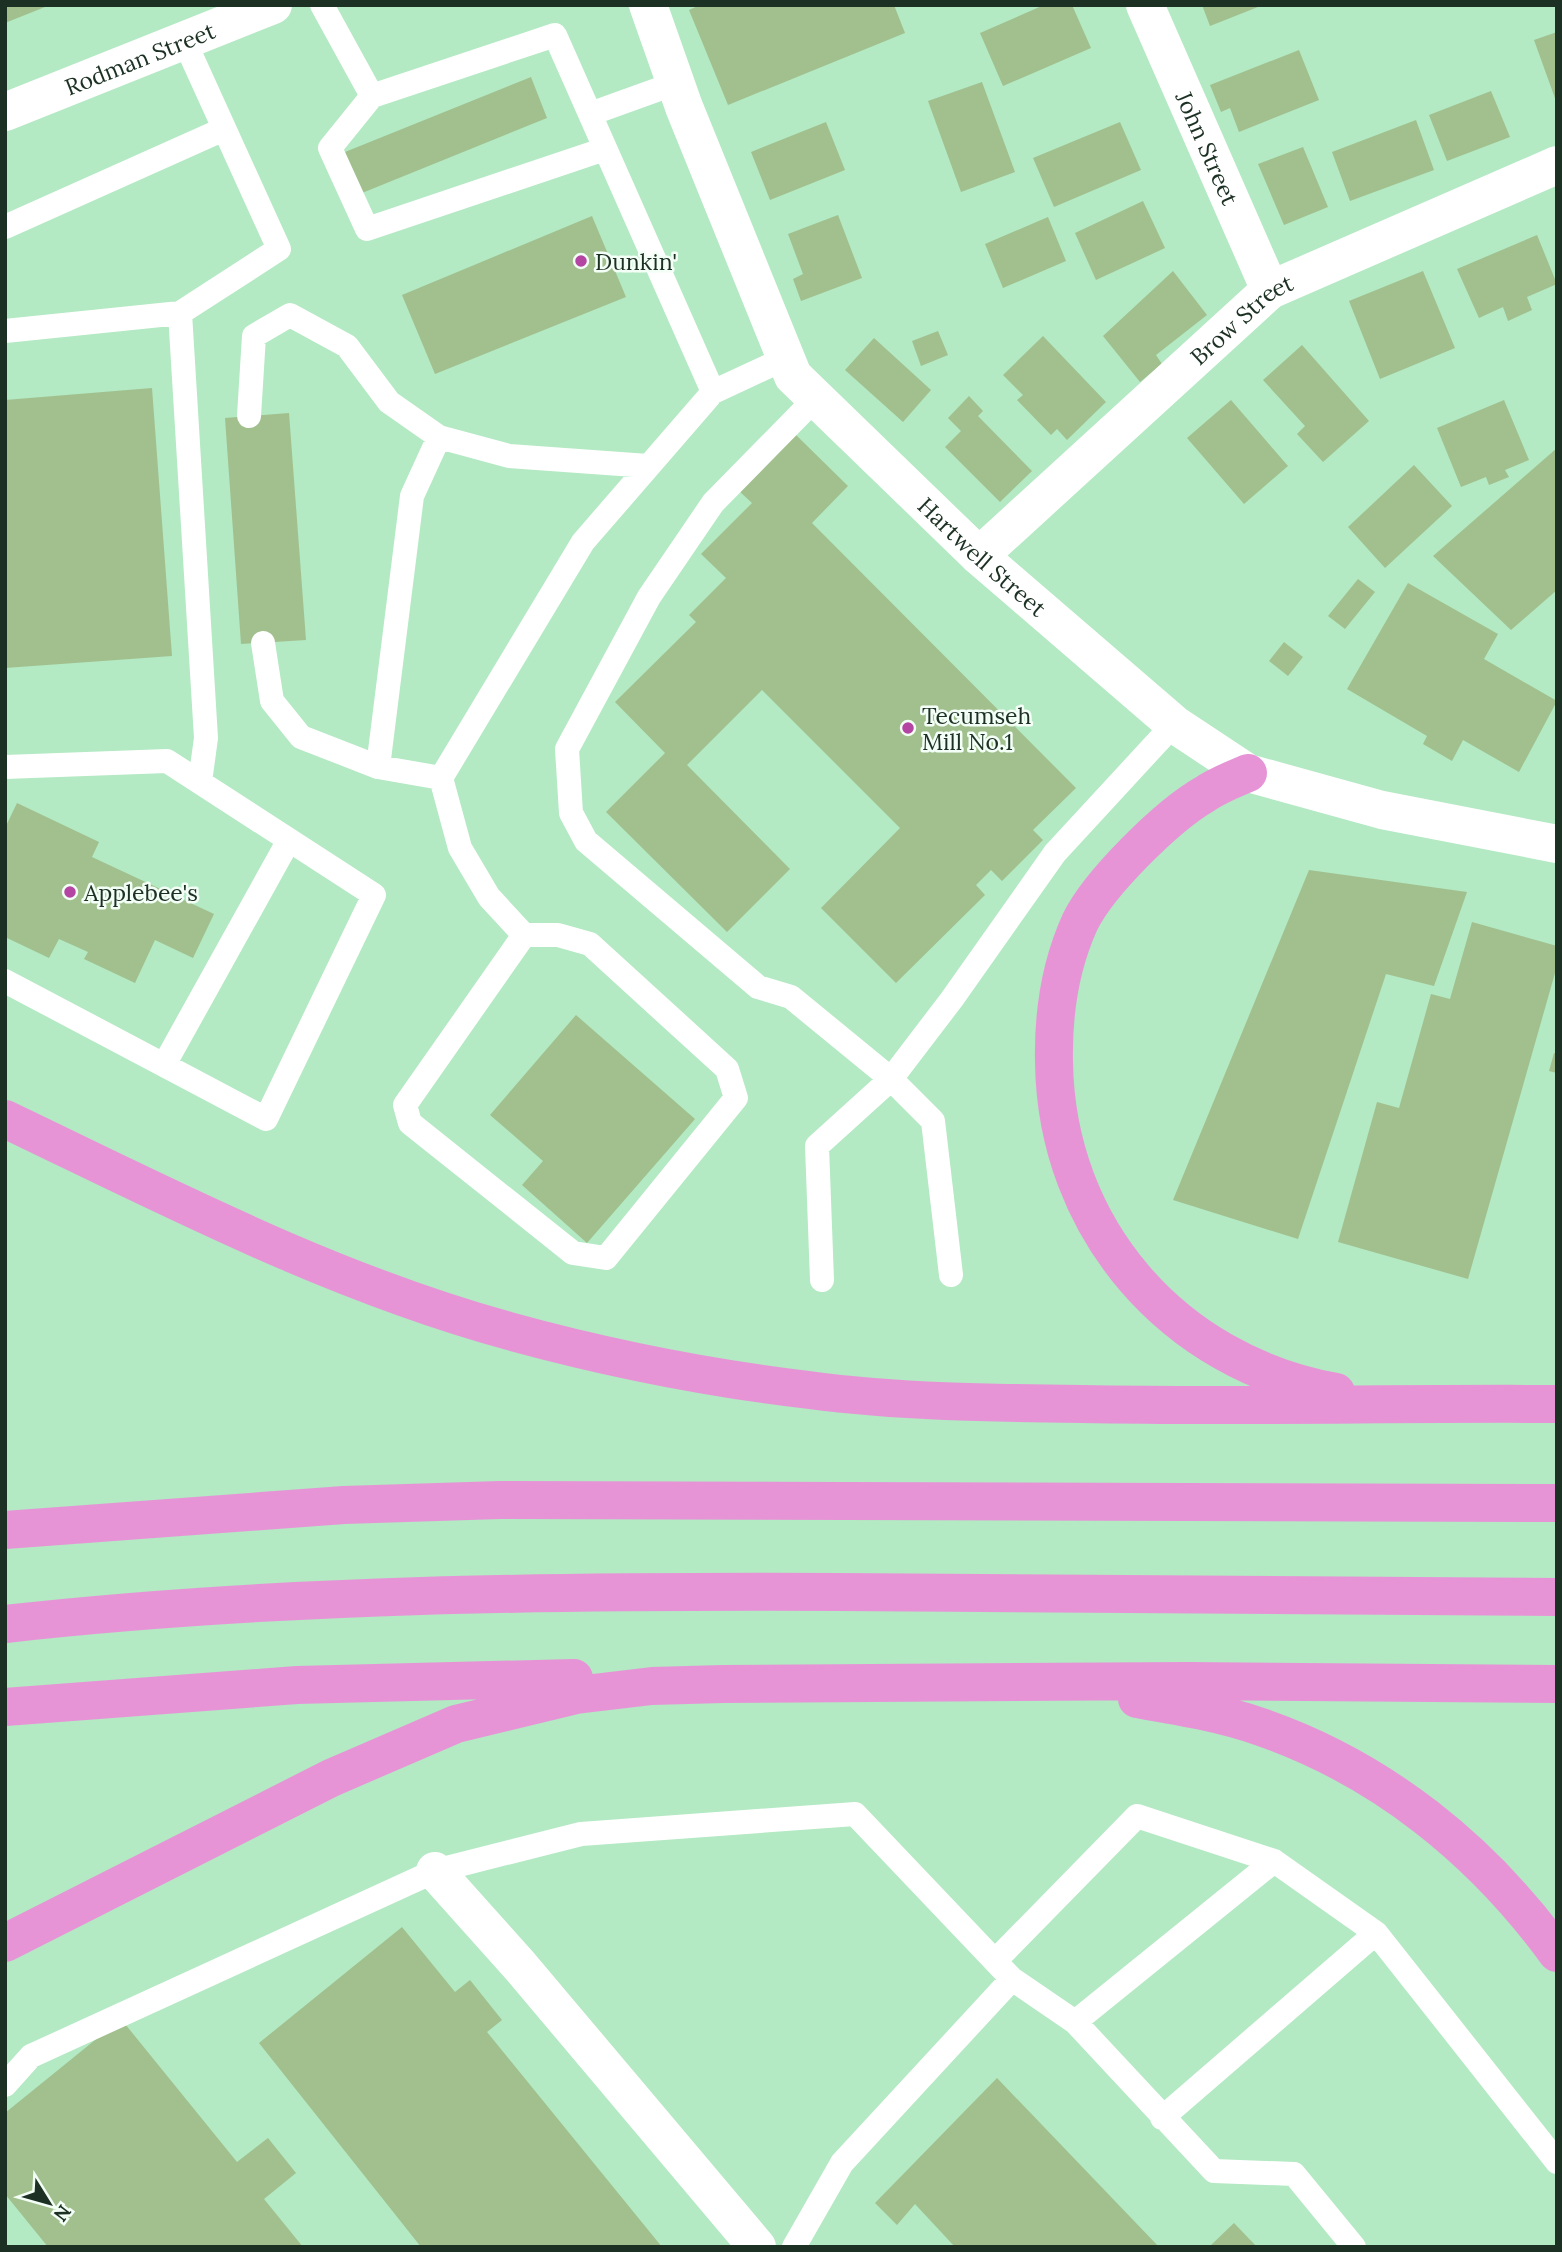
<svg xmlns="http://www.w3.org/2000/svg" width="1562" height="2252" viewBox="0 0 1562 2252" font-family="Lora,serif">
<rect width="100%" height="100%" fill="#b3e9c3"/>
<path fill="#a1c08e" d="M5,5h45l-45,18z
M700,5h194l11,28 -177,72 -39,-95z
M1044,5h28l19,43 -88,38 -23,-53z
M1202,5h61l-53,21z
M1557,32v69h-1l-22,-61z
M1299,50l20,50 -80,32 -9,-24 -9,4 -11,-27z
M531,77l16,41 -185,75 -17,-41z
M982,82l33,90 -54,20 -33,-91z
M1491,91l19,46 -63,24 -18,-46z
M1416,120l18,50 -84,31 -18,-49z
M826,122l19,48 -75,30 -19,-48z
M1120,122l21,48 -87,37 -21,-49z
M1303,147l25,60 -44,18 -26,-61z
M1143,201l22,47 -69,32 -21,-47z
M838,215l24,63 -61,23 -8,-22 10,-5 -15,-40z
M592,216l34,81 -191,77 -33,-79z
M1048,217l18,44 -63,27 -18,-44z
M1537,235l20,49 -30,13 5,13 -24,11 -5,-14 -24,11 -22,-49z
M1173,271l34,44 -51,40 6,9 -22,18 -37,-46z
M1423,271l32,77 -75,31 -31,-78z
M938,331l10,24 -27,11 -9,-25z
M1043,336l63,66 -39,38 -10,-11 -6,6 -34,-35 6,-5 -20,-20z
M874,338l57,52 -28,32 -58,-52z
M1302,345l67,76 -46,41 -26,-28 8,-8 -42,-46z
M152,388l20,268 -167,12v-268z
M969,396l14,15 -5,5 54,55 -32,31 -55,-55 16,-16 -13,-13z
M1231,400l57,66 -44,38 -57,-66z
M1504,400l25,60 -24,10 4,7 -20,8 -3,-8 -25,10 -24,-59z
M289,413l17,227 -65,4 -16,-226z
M795,434l53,52 -36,37 264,265 -43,42 10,10 -41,41 -11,-11 -15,15 9,10 -89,88 -75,-75 79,-80 -138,-138 -75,75 103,104 -63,63 -121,-120 59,-59 -50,-51 81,-80 -7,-7 37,-37 -25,-24 51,-51 -14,-13z
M1557,448v142l-46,40 -78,-74z
M1414,465l38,41 -67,62 -37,-41z
M1358,579l17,13 -30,37 -17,-13z
M1408,583l90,51 -14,25 73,42 -38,71 -56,-32 -11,21 -29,-17 4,-8 -80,-47z
M1284,642l19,15 -15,19 -19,-15z
M17,803l82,39 -7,15 122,57 -21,44 -38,-18 -20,43 -51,-24 4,-7 -29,-13 -10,19 -44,-21v-109z
M1309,870l158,22 -33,94 -48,-12 -88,265 -125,-39z
M1472,922l85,24v20l-89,313 -130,-37 39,-140 22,6 32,-114 19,5z
M576,1015l119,104 -108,124 -65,-58 21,-24 -53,-46z
M1554,1053l3,1v19l-8,-2z
M402,1927l53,65 15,-12 32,40 -15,12 175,215h-241l-162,-204z
M121,2019l116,143 31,-24 28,35 -32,26 39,48h-255l-43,-53v-81z
M997,2078l162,169h-204l-40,-43 -18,21 -22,-22z
M1234,2223l23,24h-48z"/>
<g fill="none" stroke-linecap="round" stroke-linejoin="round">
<path stroke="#fff" stroke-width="24" d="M322,5l50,91 183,-61 158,357 73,-34
M372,96l-42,52 37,81 238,-80
M590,114l86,-31
M5,227l219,-98
M180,313l26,425 -6,44
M5,331l175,-18 99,-64 -95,-209
M816,398l-103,105 -64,94 -82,152 4,64 15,28 172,146 33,10 100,82 42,42 18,154
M249,416l5,-80 36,-21 57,31 42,56 50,35 70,19 139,10
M439,437l-27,59 -34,271 63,11 142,-236 130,-150
M263,643l9,58 29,36 77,30
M5,767l162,-6 207,134 -108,224 -261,-138
M441,778l19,70 29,49 35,38 -119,170 5,18 163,130 33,5 130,-160 -9,-29 -137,-125 -32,-9h-34
M164,1065l125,-225
M822,1280l-5,-134 74,-67 61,-80 103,-146 119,-129
M995,1961l142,-145 137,45 102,72 181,229
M1012,1979l63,43 139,149 80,3 60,73
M1075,2022l199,-161
M5,2085l26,-29 404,-185 146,-37 274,-20 157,165 -170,184 -48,84
M1162,2118l214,-185"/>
<g stroke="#fff" stroke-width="38">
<path id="s1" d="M1145,5l125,285"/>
<path id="s2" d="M979,556l291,-266 287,-125"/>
<path d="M435,1871l85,95 237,281"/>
</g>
<g stroke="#fff" stroke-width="38">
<path id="s3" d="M648,5l36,102 109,269 186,180 195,168 74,49 134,37 175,34"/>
<path id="s4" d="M5,112l268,-107"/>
</g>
<path stroke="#e794d7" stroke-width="38" d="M1248,773c-14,6 -30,12 -43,21 -38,22 -106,89 -125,128 -20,44 -27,93 -26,140 2,166 119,301 282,330
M5,1119c165,79 326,163 504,212 98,27 199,47 300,59 90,12 182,13 273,14 158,3 316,-1 475,0
M5,1530l339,-25 156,-5 1057,3
M5,1624c277,-31 556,-33 834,-32 239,0 478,2 718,5
M1137,1699c41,7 84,14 124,28 121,42 221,123 296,226
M5,1707l292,-22 277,-7
M5,1943l326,-165 125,-54 120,-29 76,-9 71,-2 465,-3 369,3"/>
</g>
<g fill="#b445a2" stroke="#f3fef6" stroke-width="2.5">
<circle cx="581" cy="261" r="7"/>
<circle cx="908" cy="728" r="7"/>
<circle cx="70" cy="892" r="7"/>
</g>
<g text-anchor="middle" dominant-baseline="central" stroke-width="5" stroke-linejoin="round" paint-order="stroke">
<g font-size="23" fill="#1c3123" stroke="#f3fef6">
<text stroke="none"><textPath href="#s4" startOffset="145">Rodman Street</textPath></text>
<text stroke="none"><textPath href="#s1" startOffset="156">John Street</textPath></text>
<text stroke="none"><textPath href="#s2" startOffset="354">Brow Street</textPath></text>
<text stroke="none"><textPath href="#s3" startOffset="660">Hartwell Street</textPath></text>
</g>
<g font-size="23" fill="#1c3123" stroke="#f3fef6" text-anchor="start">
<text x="595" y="261">Dunkin'</text>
<text x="922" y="715">Tecumseh<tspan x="922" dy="26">Mill No.1</tspan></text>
<text x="84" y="892">Applebee's</text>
</g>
</g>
<rect width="1562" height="2252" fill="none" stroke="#1c3123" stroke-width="14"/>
<g transform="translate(49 2203) rotate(127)" stroke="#f3fef6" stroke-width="5" paint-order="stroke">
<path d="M0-5L12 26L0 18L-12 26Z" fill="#1c3123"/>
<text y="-10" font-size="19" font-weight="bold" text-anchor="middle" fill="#1c3123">N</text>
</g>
</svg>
